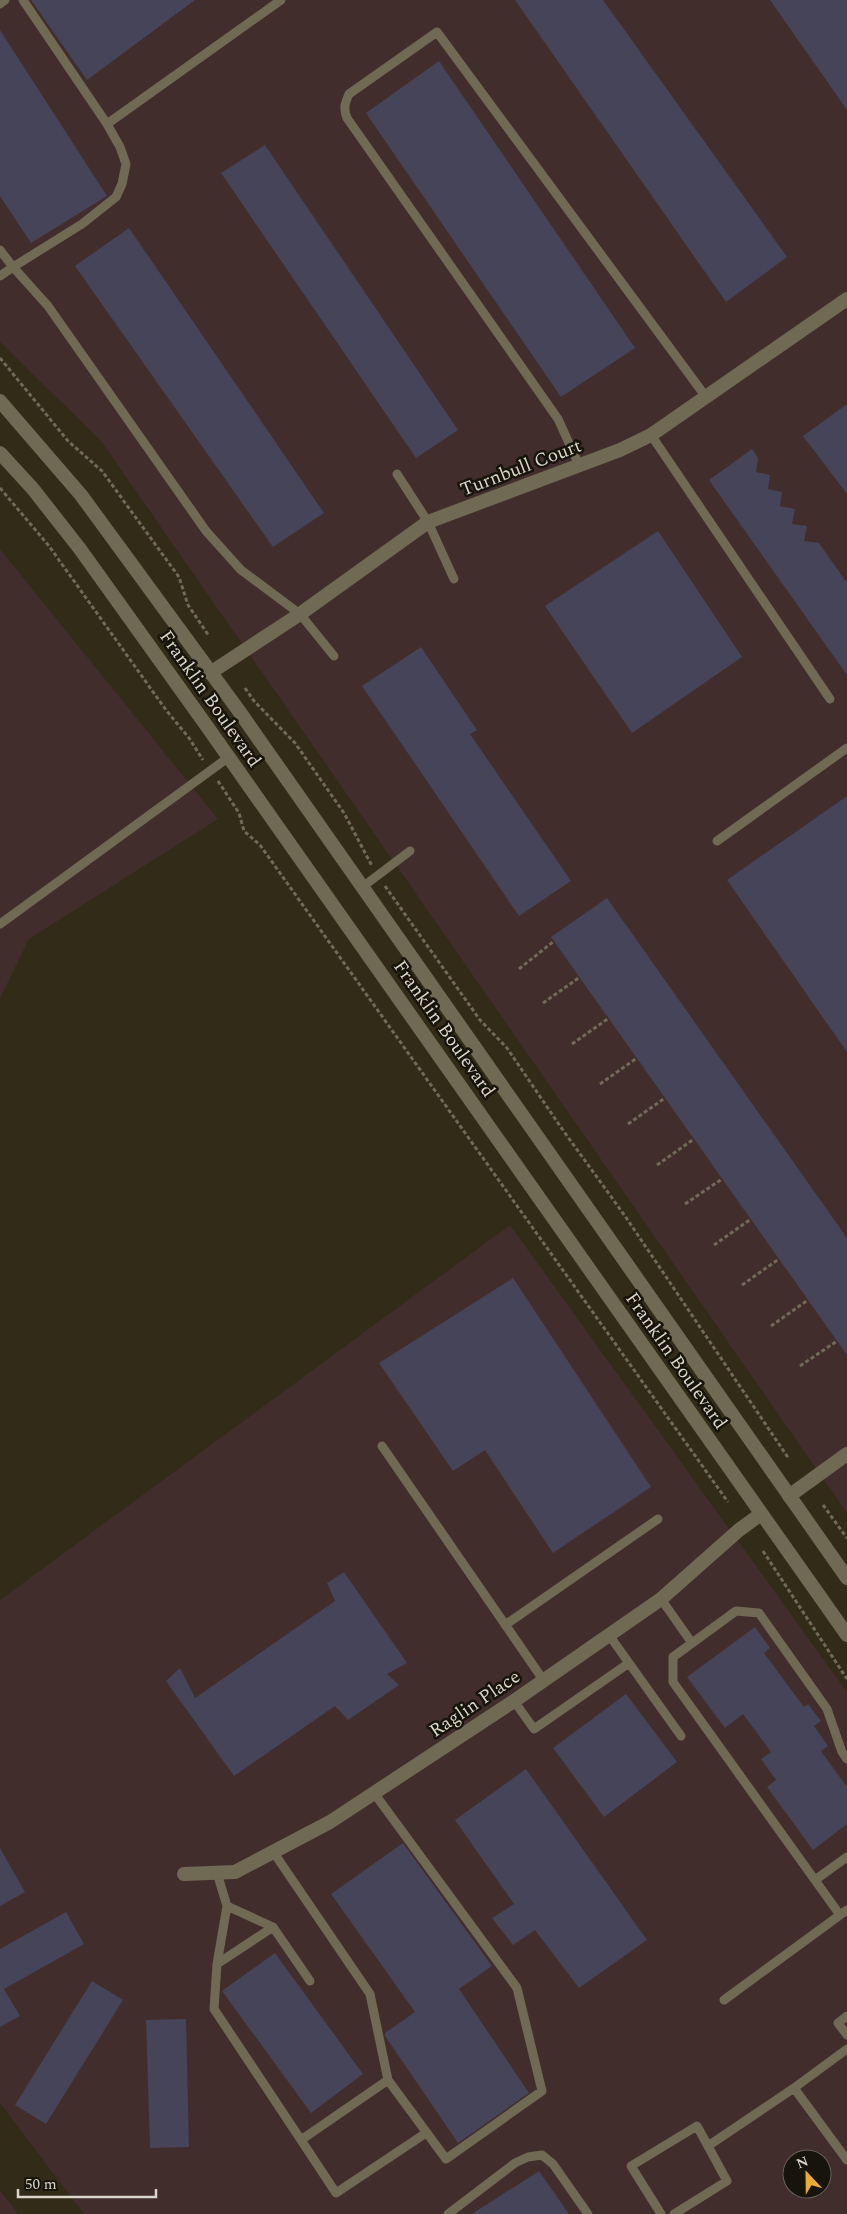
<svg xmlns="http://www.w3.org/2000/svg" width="847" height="2214" viewBox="0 0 847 2214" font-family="Spectral,serif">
<rect width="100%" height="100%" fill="#322b17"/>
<path fill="#412d2c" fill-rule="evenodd" d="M0,0h847v1513l-746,-1072 -101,-99z
M0,549l218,270 -189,120 -29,59z
M510,1225l337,467v522h-763l-84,-111v-503zM792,2159h30v30h-30z
M0,2190l18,24h-18z"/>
<path fill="#464459" d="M31,0h164l-108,80z
M515,0h88l184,257 -61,45z
M770,0h77v110z
M0,30l107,166 -76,47 -31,-47z
M439,61l196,287 -74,49 -195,-284z
M265,145l193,285 -42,28 -195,-285z
M129,228l195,285 -51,34 -198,-281z
M847,404v90l-44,-58z
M752,449l6,9 -2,14 14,3 -2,14 14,3 -2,14 15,3 -3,15 15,2 -3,15 15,2 28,40v92l-138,-195z
M658,531l84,126 -110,76 -87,-127z
M421,647l56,83 -7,4 101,147 -52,35 -157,-230z
M847,796v256l-120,-172z
M607,898l240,340v117l-296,-418z
M513,1278l138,209 -98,66 -68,-103 -32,21 -74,-108z
M344,1572l63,91 -20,11 12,11 -51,35 -13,-14 -101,70 -68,-95 14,-13 15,30 140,-97 -8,-18z
M755,1627l15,21 -6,5 40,54 4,-3 13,17 -7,5 14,20 -7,5 26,36v37l-34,26 -46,-63 9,-7 -15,-21 10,-7 -28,-38 -18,14 -38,-51z
M626,1694l51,68 -73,55 -51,-69z
M526,1769l121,171 -68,48 -44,-58 -22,15 -21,-27 22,-14 -59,-84z
M403,1843l89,123 -33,23 70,104 -71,50 -73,-107v-3l30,-21 -84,-118z
M0,1848l25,44 -25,14z
M66,1912l18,32 -80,45 16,27 -20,11v-78z
M275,1953l88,121 -52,39 -89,-122z
M92,1981l31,19 -77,124 -31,-19z
M186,2019l3,128 -39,1 -4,-128z
M539,2171l30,43h-97z"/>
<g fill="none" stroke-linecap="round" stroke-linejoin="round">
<path stroke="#706a58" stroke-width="3" stroke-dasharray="4 2.5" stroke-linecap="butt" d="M0,358l68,83 34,30 77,106 9,28 21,31
M0,488l49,58 117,164 23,28 14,22
M245,688l9,13 41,42 49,70 28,53
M218,781l21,32 5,18 16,14 468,657
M385,886l95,134 27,28 53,78 65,90 164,243
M519,969l35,-28
M543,1003l37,-26
M572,1044l37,-26
M600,1084l37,-26
M628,1124l37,-26
M657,1165l37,-26
M685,1204l37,-25
M714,1245l37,-26
M742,1285l37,-26
M771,1326l37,-26
M800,1366l37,-25
M823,1505l24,33
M763,1551l84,128"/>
<path stroke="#706953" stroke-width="9" d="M23,0l84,124 13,23 6,17 -4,20 -6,13 -34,27 -69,43 35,39 158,225 35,39 59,44 34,42
M0,4l5,-4
M107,124l174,-124
M0,250l13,17 -13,9
M651,435l179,264
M579,465l-21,-46 -211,-301c-4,-10 -2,-15 2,-24l88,-62 269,365
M397,474l31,48 26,57
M717,841l130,-93
M361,888l49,-37
M0,924l229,-167
M382,1446l162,235
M661,1599l31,44
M505,1625l153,-106
M629,1663l52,73
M514,1701l20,28 95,-66 -20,-28
M847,1759l-5,-7 -15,-43 -68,-96 -23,-2 -63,46v25l167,233 7,-5
M274,1853l96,141 18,86 58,79 96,-68 -25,-103 -143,-195
M217,1873l10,33 -10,58 -3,45 87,131 87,-60
M815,1880l32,-23
M227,1906l46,21 37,54
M217,1964l56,-37
M724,2000l116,-85
M847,2016l-9,7 9,12
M847,2049l-53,39 53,72
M301,2140l35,53 90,-60
M708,2146l86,-58
M448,2214l67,-51 13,-6 14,-2 11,9 35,50
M661,2214l-30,-48 66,-40 30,55 -53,33"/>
<path stroke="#706953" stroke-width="14" d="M210,673l90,-59 128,-92 192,-72 31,-15 196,-136
M789,1496l58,-42
M184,1874l51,-2 95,-50 184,-121 147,-102 78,-69 22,-16"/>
<path stroke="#706953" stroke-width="14" d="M0,401l81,94 158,216 608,867
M0,453l33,36 47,60 126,176 641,910"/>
</g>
<g text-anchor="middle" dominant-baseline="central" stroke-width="5" stroke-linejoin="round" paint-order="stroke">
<g font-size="19" fill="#dad6c9" stroke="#17140b">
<text transform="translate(521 468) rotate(-21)">Turnbull Court</text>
<text transform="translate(210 699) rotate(55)">Franklin Boulevard</text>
<text transform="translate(444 1029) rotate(55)">Franklin Boulevard</text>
<text transform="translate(676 1361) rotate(55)">Franklin Boulevard</text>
<text transform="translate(475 1704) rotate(-34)">Raglin Place</text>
</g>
</g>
<g transform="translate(807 2174) rotate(338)"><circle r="24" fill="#17140b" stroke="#656257"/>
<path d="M0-4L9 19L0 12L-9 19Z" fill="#e9ab37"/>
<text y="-8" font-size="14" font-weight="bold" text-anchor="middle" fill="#dad6c9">N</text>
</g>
<path d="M18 2189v8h138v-8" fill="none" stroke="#dad6c9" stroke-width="2.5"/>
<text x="25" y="2189" font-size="15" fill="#dad6c9" stroke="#17140b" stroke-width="4" paint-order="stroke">50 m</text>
</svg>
